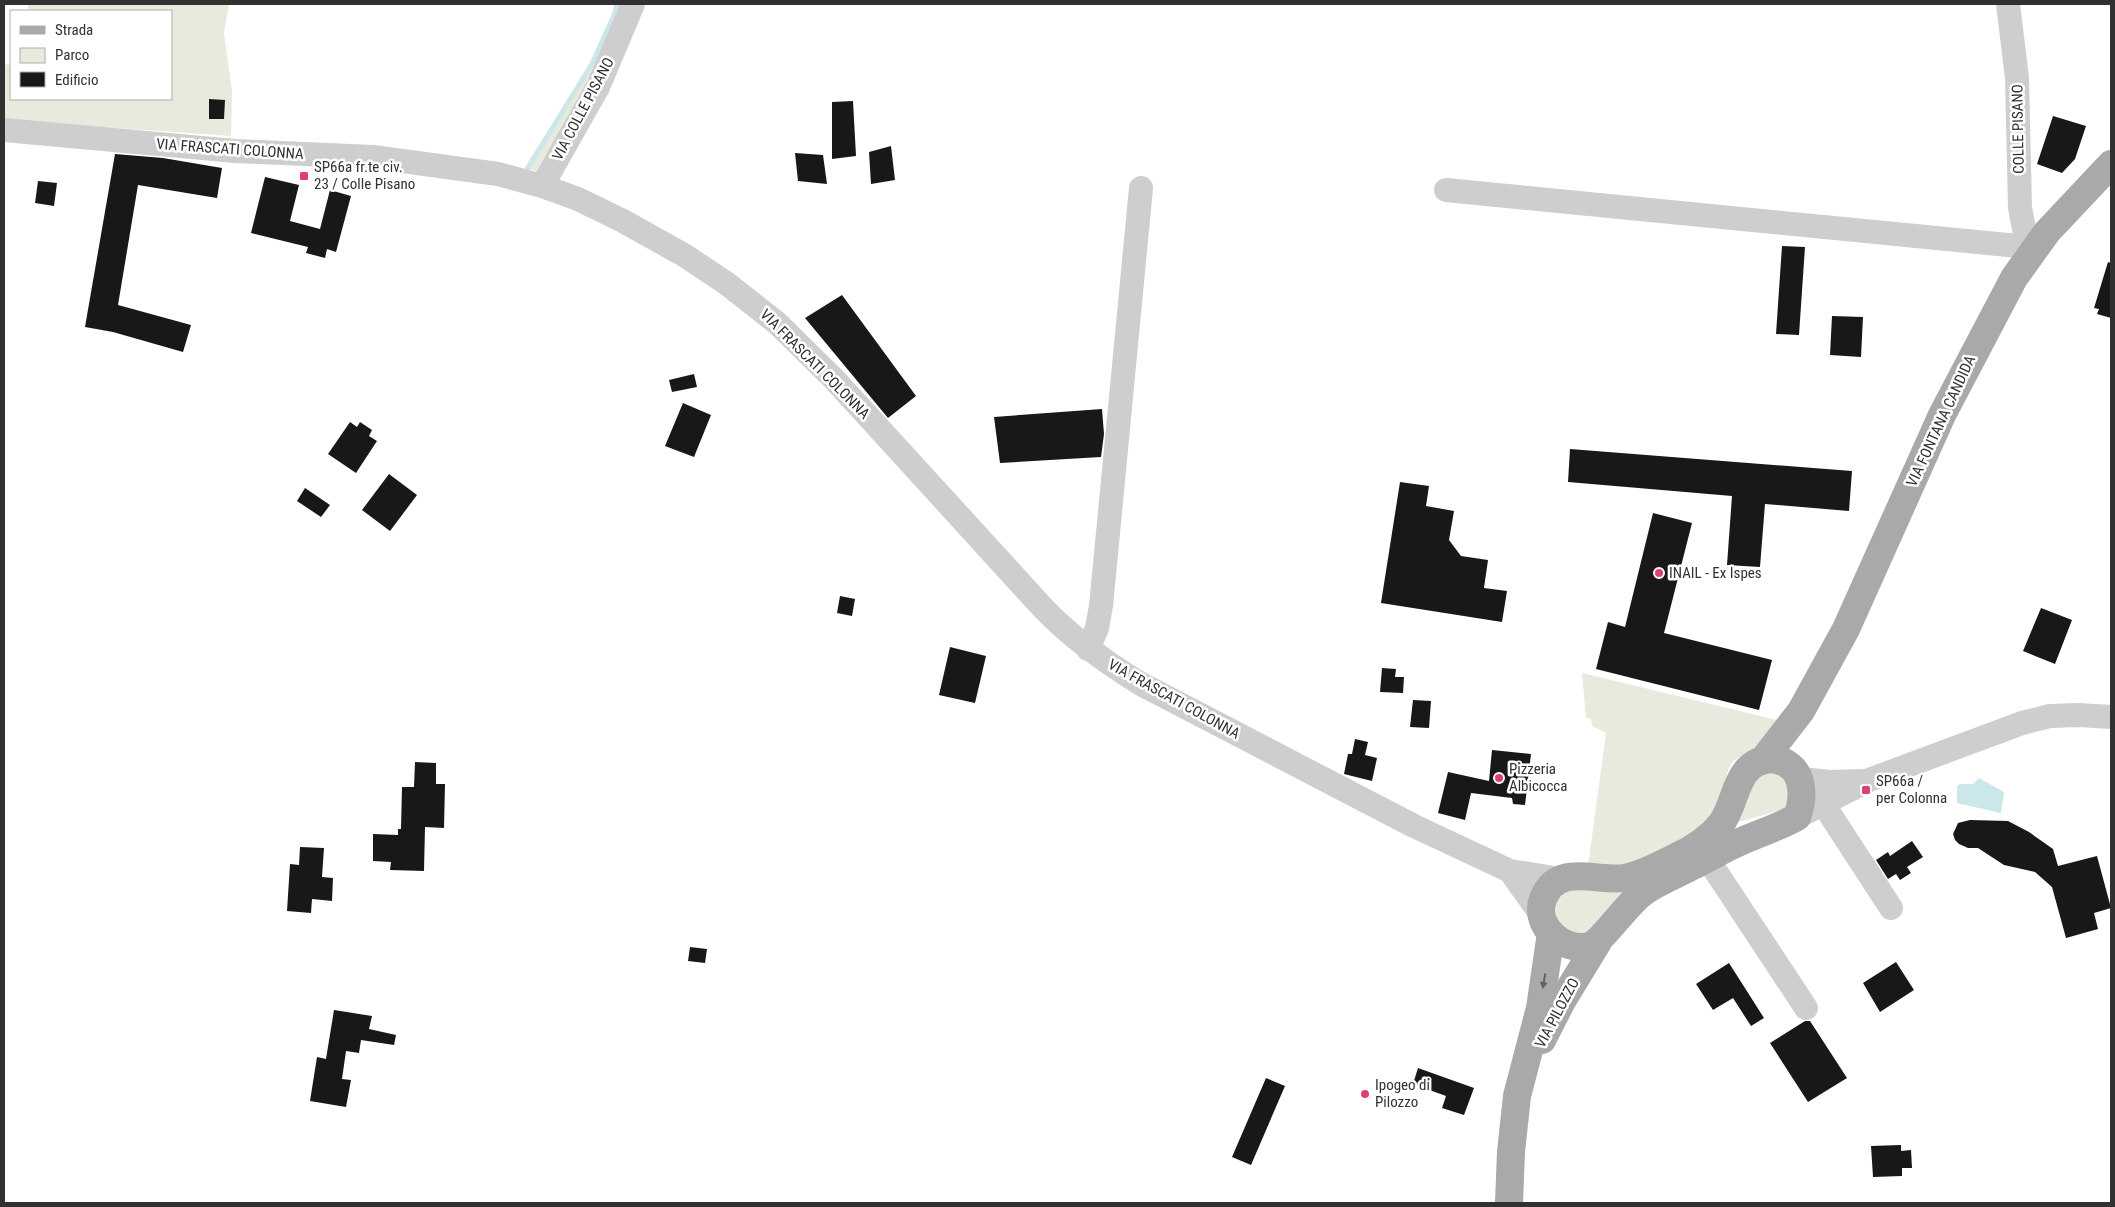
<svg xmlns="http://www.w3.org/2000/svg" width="2115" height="1207" viewBox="0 0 2115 1207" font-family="'Roboto Condensed',sans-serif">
<rect width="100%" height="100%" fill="#fff"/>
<path fill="#e8eadd" d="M28,4h201l-5,29 8,58 -1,45 -227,-16v-56l7,1v34h160v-88h-143z
M617,4h7l-25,63 -63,104 -9,-2 65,-105 23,-51z
M1582,673l203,49 -36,32c-34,5 -17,42 -29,56 -16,19 -81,61 -106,61 -8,1 -18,-4 -26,-5l18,-133 -14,-7 -1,-7 -5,-1z
M1765,767l28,14 -8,28 -54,15 17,-40z
M1572,885l57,2 -36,46 -30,1 -14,-26 9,-13z"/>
<path fill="#cbe7e9" d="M1979,778l25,14 -3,21 -44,-10v-17l3,-2h13z"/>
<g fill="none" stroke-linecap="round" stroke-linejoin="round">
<path stroke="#cbe7e9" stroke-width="5" d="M527,169l65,-105 23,-51 2,-9"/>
</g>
<path fill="#181818" d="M209,99l16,1 -1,19h-15z
M853,101l3,55 -24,3v-57z
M2053,116l33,10 -11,33 -13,14 -25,-9z
M891,146l4,34 -24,4 -2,-32z
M795,153l28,2 4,29 -29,-3z
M115,154l48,4 59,10 -5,30 -79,-13 -20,120 73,20 -8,27 -70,-20 -28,-5z
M265,177l34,8 -9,36 30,8 10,-39 21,6 -15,56 -9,-3 -2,9 -19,-5 2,-6 -57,-14z
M38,181l19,2 -3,23 -19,-3z
M1782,246l23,1 -6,88 -23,-1z
M2108,262l3,1v55l-14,-4 2,-5 -5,-1z
M842,295l74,101 -28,22 -83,-100z
M1832,316l31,1 -2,40 -31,-2z
M694,374l3,13 -25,5 -3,-12z
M683,403l28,12 -17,42 -29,-11z
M1102,409l2,25 -3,23 -101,6 -6,-46z
M350,422l7,5 3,-5 12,8 -3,6 8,5 -21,32 -28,-19z
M1570,449l282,22 -3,40 -84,-7 -5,63 -33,-2 5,-69 -164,-14z
M389,474l28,21 -27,36 -28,-21z
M1400,482l29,4 -3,20 28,5 -5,29 12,16 27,4 -4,28 23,3 -5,31 -121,-19z
M305,488l25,17 -9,12 -24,-16z
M1653,513l39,10 -28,110 108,27 -13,50 -163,-41 12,-47 17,5z
M840,596l15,3 -3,17 -15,-3z
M2041,608l31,12 -17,44 -32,-13z
M950,647l36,9 -11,47 -36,-8z
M1382,668l14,1 -1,8h9l-1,16 -23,-1z
M1413,700l18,1 -2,27 -19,-1z
M1355,739l13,3 -3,13 12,3 -5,23 -28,-7 4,-20h4z
M1492,750l39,4 -6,51 -12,-1 -1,-6 -41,-5 -6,27 -27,-7 10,-41 41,9z
M415,762l21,1v21h9l-1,44 -19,-1 -1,44 -34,-1 1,-8 -18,-1v-27l25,1v-6h3l1,-42h12z
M1970,820l38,1 21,11 24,17 5,17 39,-10 14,52 -17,5 4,16 -32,9 -14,-51 -17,-15 -31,-7 -26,-17h-10l-9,-4 -4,-4 -2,-6 5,-11z
M1912,841l11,16 -16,10 4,6 -11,7 -4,-6 -8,5 -12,-19 12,-8 2,4z
M300,847l24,1 -2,29 11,1 -1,23 -20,-2 -1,14 -24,-2 3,-47 9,1z
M690,947l17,2 -2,14 -17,-2z
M1896,962l18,28 -34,22 -17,-29z
M1729,963l35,55 -13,8 -18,-28 -20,12 -17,-26z
M334,1010l38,6 -3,13 27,6 -2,10 -33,-5 -2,13 -13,-2 -4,28 9,1 -5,27 -36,-6 7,-44 9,2z
M1805,1021h5l37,57 -39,24 -38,-59z
M1418,1068l56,20 -10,27 -22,-7 4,-12 -33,-12z
M1266,1078l19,8 -34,79 -19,-8z
M1901,1145v6l10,-1 1,18h-10v8l-29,1 -2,-31z"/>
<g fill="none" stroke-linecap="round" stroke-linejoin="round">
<path stroke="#cecece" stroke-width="24" d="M2008,4l9,74 3,130 9,47
M4,130l231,21 138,6 125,17 44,12 36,13 45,22 61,34 42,28 51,40 57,56 209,229c29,30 62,54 98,76l273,142 96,45 50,8
M542,186l56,-99 35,-83
M1446,190l582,57
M1088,649l9,-21 4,-22 40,-418
M1801,779l29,3 30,-1
M1822,802l69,106
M1797,817l72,-37 153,-57 28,-7 29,-1 32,2
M1707,858l99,150
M1510,871l32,45"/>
<path stroke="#a9a9a9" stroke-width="28" d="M1770,759c33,2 36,33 27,58 -18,10 -37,16 -55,24 -17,7 -31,16 -47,24 -17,9 -35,16 -50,26 -18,12 -43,51 -56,55 -26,7 -56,-21 -46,-47 14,-37 53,-17 81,-21 18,-3 35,-13 52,-21 17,-8 33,-18 45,-33 17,-23 13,-61 49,-65z
M1763,760l38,-49 45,-82 96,-214 72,-137 33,-46 64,-68
M1542,1040l20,-39 36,-59
M1509,1203l2,-51 6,-56 23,-88 11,-75"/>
</g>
<defs><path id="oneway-solid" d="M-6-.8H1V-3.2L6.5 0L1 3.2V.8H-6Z" transform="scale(1.25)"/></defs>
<use fill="#616161" href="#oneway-solid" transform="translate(1544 981) rotate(99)"/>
<g fill="#dd3e79" stroke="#fff" stroke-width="2">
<rect x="299" y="171" width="10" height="10" rx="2.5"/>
<circle cx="1659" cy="573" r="5"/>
<circle cx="1499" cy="778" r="5"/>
<rect x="1861" y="785" width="10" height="10" rx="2.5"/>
<circle cx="1365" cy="1094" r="5"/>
</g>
<g text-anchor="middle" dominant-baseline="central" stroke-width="5" stroke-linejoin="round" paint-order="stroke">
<g font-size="15" fill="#313131" stroke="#fff">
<text transform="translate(583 109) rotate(-62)">VIA COLLE PISANO</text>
<text transform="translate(2018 129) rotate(-91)">COLLE PISANO</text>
<text transform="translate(230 149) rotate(4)">VIA FRASCATI COLONNA</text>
<text transform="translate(815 364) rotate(45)">VIA FRASCATI COLONNA</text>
<text transform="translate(1941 421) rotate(-65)">VIA FONTANA CANDIDA</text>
<text transform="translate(1174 699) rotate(29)">VIA FRASCATI COLONNA</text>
<text transform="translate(1557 1013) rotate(-62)">VIA PILOZZO</text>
</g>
<g font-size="15" fill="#313131" stroke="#fff" text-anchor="start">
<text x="314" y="167">SP66a fr.te civ.<tspan x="314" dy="17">23 / Colle Pisano</tspan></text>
<text x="1669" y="573">INAIL - Ex Ispes</text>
<text x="1509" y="769">Pizzeria<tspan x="1509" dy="17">Albicocca</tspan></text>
<text x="1876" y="781">SP66a /<tspan x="1876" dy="17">per Colonna</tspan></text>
<text x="1375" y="1085">Ipogeo di<tspan x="1375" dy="17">Pilozzo</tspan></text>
</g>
</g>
<rect width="2115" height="1207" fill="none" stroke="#313131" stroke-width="10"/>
<rect x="10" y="10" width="162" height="90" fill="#ffffff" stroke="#adadad"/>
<rect x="20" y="26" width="25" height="8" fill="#a9a9a9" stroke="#adadad"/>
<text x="55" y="35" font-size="15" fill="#313131">Strada</text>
<rect x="20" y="48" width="25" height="15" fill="#e8eadd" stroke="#adadad"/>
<text x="55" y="60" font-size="15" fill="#313131">Parco</text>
<rect x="20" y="72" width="25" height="15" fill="#181818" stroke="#adadad"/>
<text x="55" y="85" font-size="15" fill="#313131">Edificio</text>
</svg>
